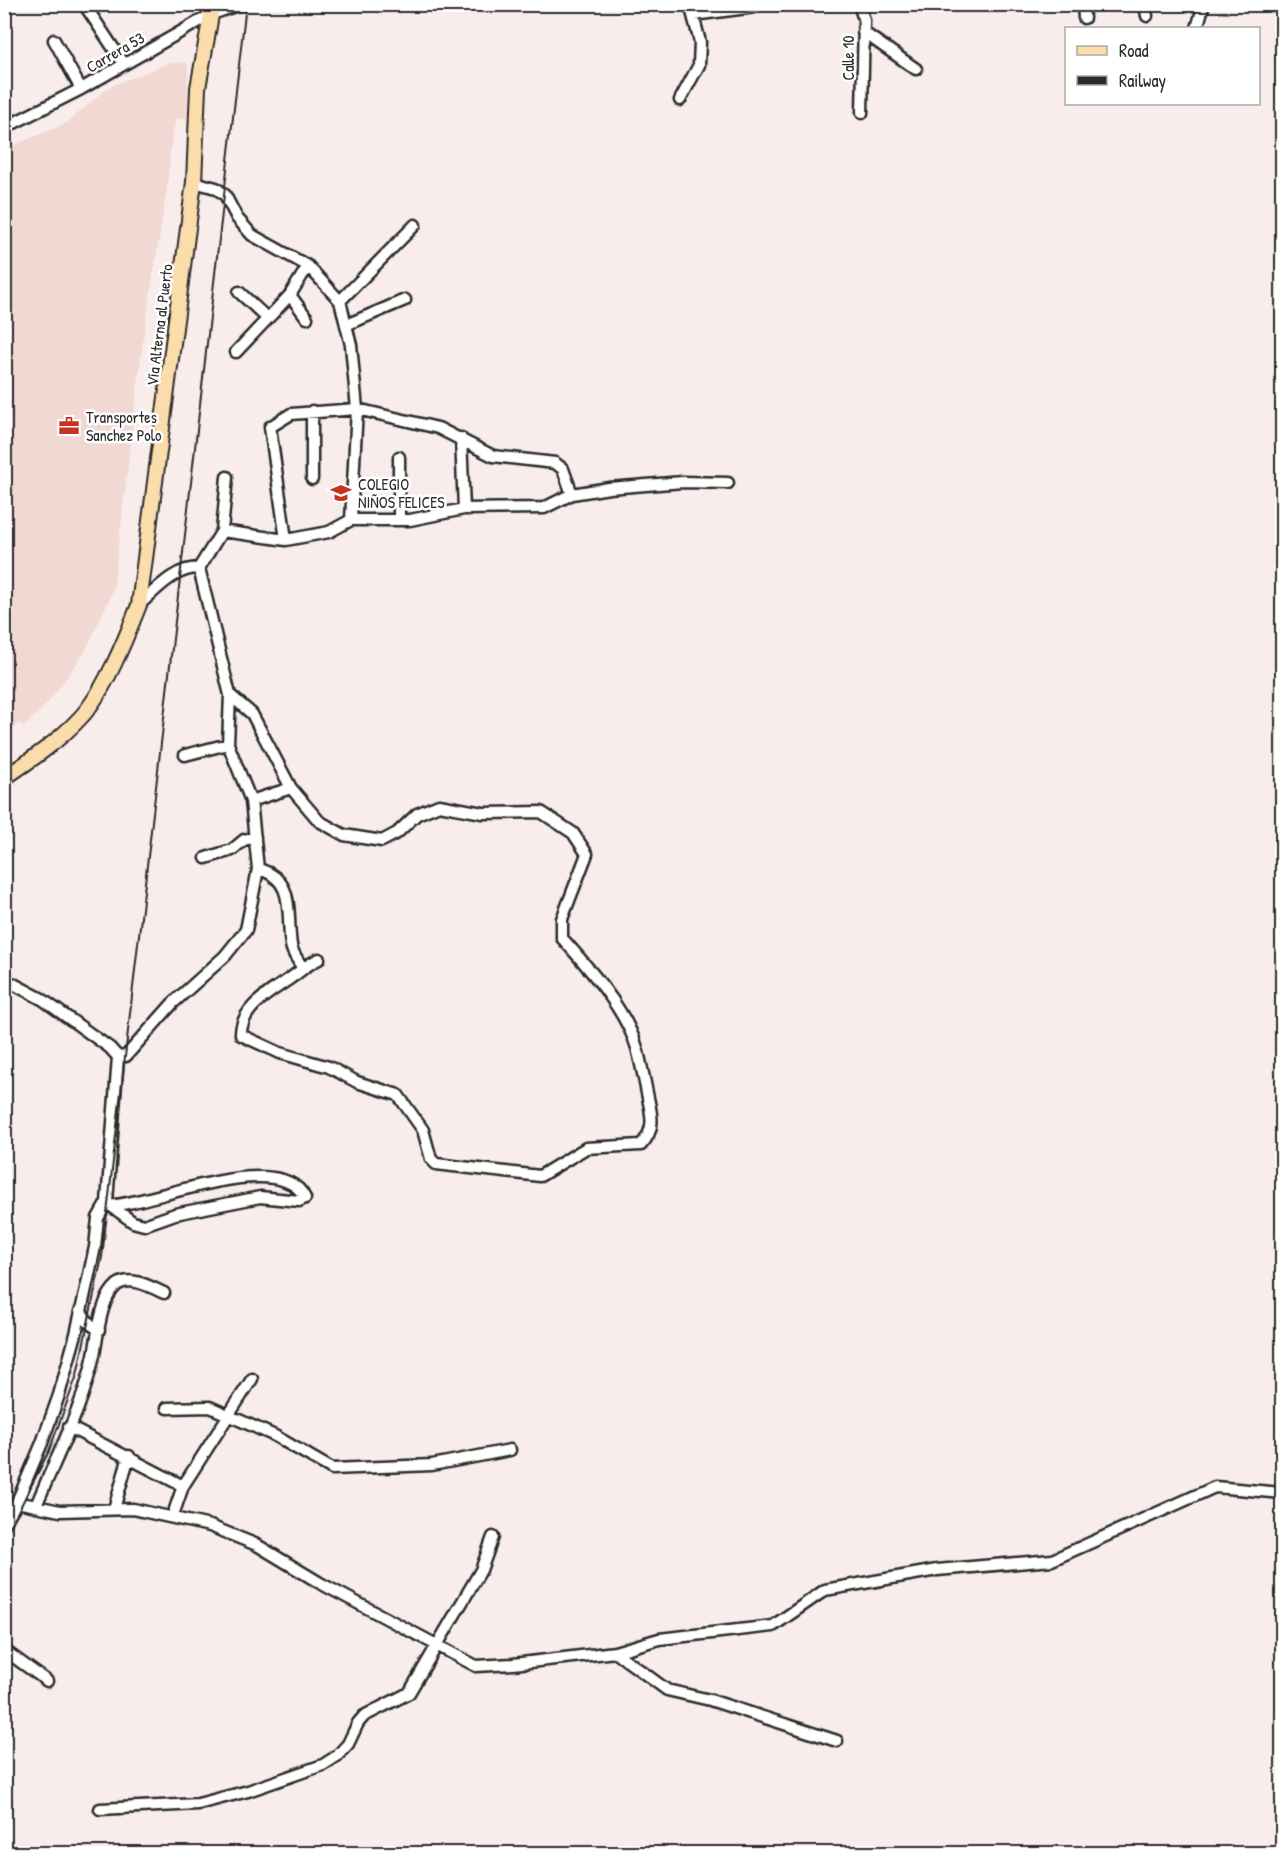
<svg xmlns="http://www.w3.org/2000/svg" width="1287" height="1858" viewBox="0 0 1287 1858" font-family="'Patrick Hand',sans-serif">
<rect width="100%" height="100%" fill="#f9edeb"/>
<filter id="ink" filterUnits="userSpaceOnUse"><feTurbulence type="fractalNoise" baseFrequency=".0167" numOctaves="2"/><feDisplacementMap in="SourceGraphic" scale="12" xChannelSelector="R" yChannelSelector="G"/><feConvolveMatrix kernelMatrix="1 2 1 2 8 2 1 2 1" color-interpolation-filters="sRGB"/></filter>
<g filter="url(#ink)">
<path fill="#f1d8d3" d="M169,63h19l-1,55 -11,1 -4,16 -5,54 -23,144 -31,258 -28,61 -37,51 -24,24 -6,-4 -13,18v-592l60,-25 44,-37z"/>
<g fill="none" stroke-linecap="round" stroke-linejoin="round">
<g stroke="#2b2b2b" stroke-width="15">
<path id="minor" d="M84,4l40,60
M859,4l5,16 -2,93
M1083,4l1,14
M1145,4l2,12
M693,15l62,-8
M1197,28l7,-24
M863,32l53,37
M54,40l27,49
M680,100l19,-35 1,-23 -10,-38
M4,128l77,-39 131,-75 29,-10
M194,182l22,6 9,7 12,23 15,17 56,31 32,35 11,44 6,64 -6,111
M239,292l28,26
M290,295l17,23
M340,301l75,-76
M346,325l59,-25
M236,352l54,-57 18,-29
M461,438l3,71
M312,479v-68
M399,520v-63
M222,531l5,-54
M286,540l-16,-113 21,-13 66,-5 81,19 55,28 62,7 8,6 9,25
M139,605c17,-15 35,-37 60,-37l23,-37 64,9 43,-8 22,-12h59l54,-11 80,-1 28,-14 37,-6 74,-6 45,1
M230,695l22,19 39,74 28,33 25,14 38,6 15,-8 20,-19 22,-9 44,8 58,-1 32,21 14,21 -25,65v19c26,29 64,72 75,110 4,15 7,30 10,45 4,20 10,35 -6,52l-55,3 -46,28 -104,-12 -5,-5 -8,-29 -25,-35 -41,-13 -28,-15 -49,-14 -39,-18c-1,-28 32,-44 51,-58 10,-7 14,-12 27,-18
M185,755l43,-11
M251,801l40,-13
M206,858l26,-8 12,-10 11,-3
M258,869c39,10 28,46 33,76 1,8 7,15 11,22
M4,979l38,20 68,49 8,9 -11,145 -9,16 -3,29 -19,87 -17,61 -17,48 -25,59 43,9 73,-2 77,17 47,19 63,38 156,83 37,-2 102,-12 44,-13 114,-13 52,-36 112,-20 115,-10 163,-73 67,6
M118,1057l8,-1 47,-53 52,-47 21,-26 12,-61 -7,-68 -23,-57 2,-49 -31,-127
M105,1206c41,1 176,-60 200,-8l-6,3 -39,-4 -85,17 -31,11 -11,-3 -22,-16
M80,1311l9,12 10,7
M167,1408l43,-1 65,29 57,33 100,-4 78,-15
M69,1427l114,59
M36,1506c20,-49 47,-99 58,-151 4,-20 6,-56 23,-70 13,-10 34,2 47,8
M114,1509l15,-53
M173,1515l10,-29 69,-107
M4,1523l13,-21
M4,1650l43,31
M615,1652l52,38 43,10 127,41
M100,1809l98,-5 50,-13 75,-26 14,-9 11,-12 10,-21 6,-7 45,-23 72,-123 12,-33"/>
</g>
<g stroke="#2b2b2b" stroke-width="18">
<path id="major" d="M4,778c27,-18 55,-37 77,-61 24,-26 45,-79 58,-112l55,-423 4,-94 15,-84"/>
</g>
<use href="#minor" stroke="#fff" stroke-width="10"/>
<use href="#major" stroke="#fbddab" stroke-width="14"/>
<path stroke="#2b2b2b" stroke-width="2" d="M4,1539l45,-88 28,-76 25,-118 144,-1253"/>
</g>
</g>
<defs>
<g id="office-bare" transform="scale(1.62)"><path d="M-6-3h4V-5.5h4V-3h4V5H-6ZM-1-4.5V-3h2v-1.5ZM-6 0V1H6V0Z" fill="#c8321e" stroke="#fff" stroke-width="2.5" paint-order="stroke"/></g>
<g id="school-bare" transform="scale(1.62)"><path d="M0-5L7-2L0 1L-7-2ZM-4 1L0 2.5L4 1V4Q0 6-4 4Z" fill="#c8321e" stroke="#fff" stroke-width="2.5" paint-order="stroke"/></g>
</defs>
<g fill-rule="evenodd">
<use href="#office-bare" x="69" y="426"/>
<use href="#school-bare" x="341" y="493"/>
</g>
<g text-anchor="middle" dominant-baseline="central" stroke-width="5" stroke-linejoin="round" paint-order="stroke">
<g font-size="16" fill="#2b2b2b" stroke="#fff">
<text transform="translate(115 52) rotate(-30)">Carrera 53</text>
<text transform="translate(848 58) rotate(-90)">Calle 10</text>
<text transform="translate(159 325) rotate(-83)">Vía Alterna al Puerto</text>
</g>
<g font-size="16" fill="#2b2b2b" stroke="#fff" text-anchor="start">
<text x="86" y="417">Transportes<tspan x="86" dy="18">Sanchez Polo</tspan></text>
<text x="358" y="484">COLEGIO<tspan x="358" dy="18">NIÑOS FELICES</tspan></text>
</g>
</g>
<rect width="1287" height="1858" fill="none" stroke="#fff" stroke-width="24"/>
<rect x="12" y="12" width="1263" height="1834" fill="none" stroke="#2b2b2b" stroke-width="2" filter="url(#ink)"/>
<rect x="1065" y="27" width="195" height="78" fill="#ffffff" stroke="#aaaaaa" stroke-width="1.5"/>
<rect x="1077" y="46" width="30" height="9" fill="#fbddab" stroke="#aaaaaa" stroke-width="1.5"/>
<text x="1119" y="57" font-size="18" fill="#2b2b2b">Road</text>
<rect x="1077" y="76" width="30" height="9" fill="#2b2b2b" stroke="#aaaaaa" stroke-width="1.5"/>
<text x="1119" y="87" font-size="18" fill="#2b2b2b">Railway</text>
</svg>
